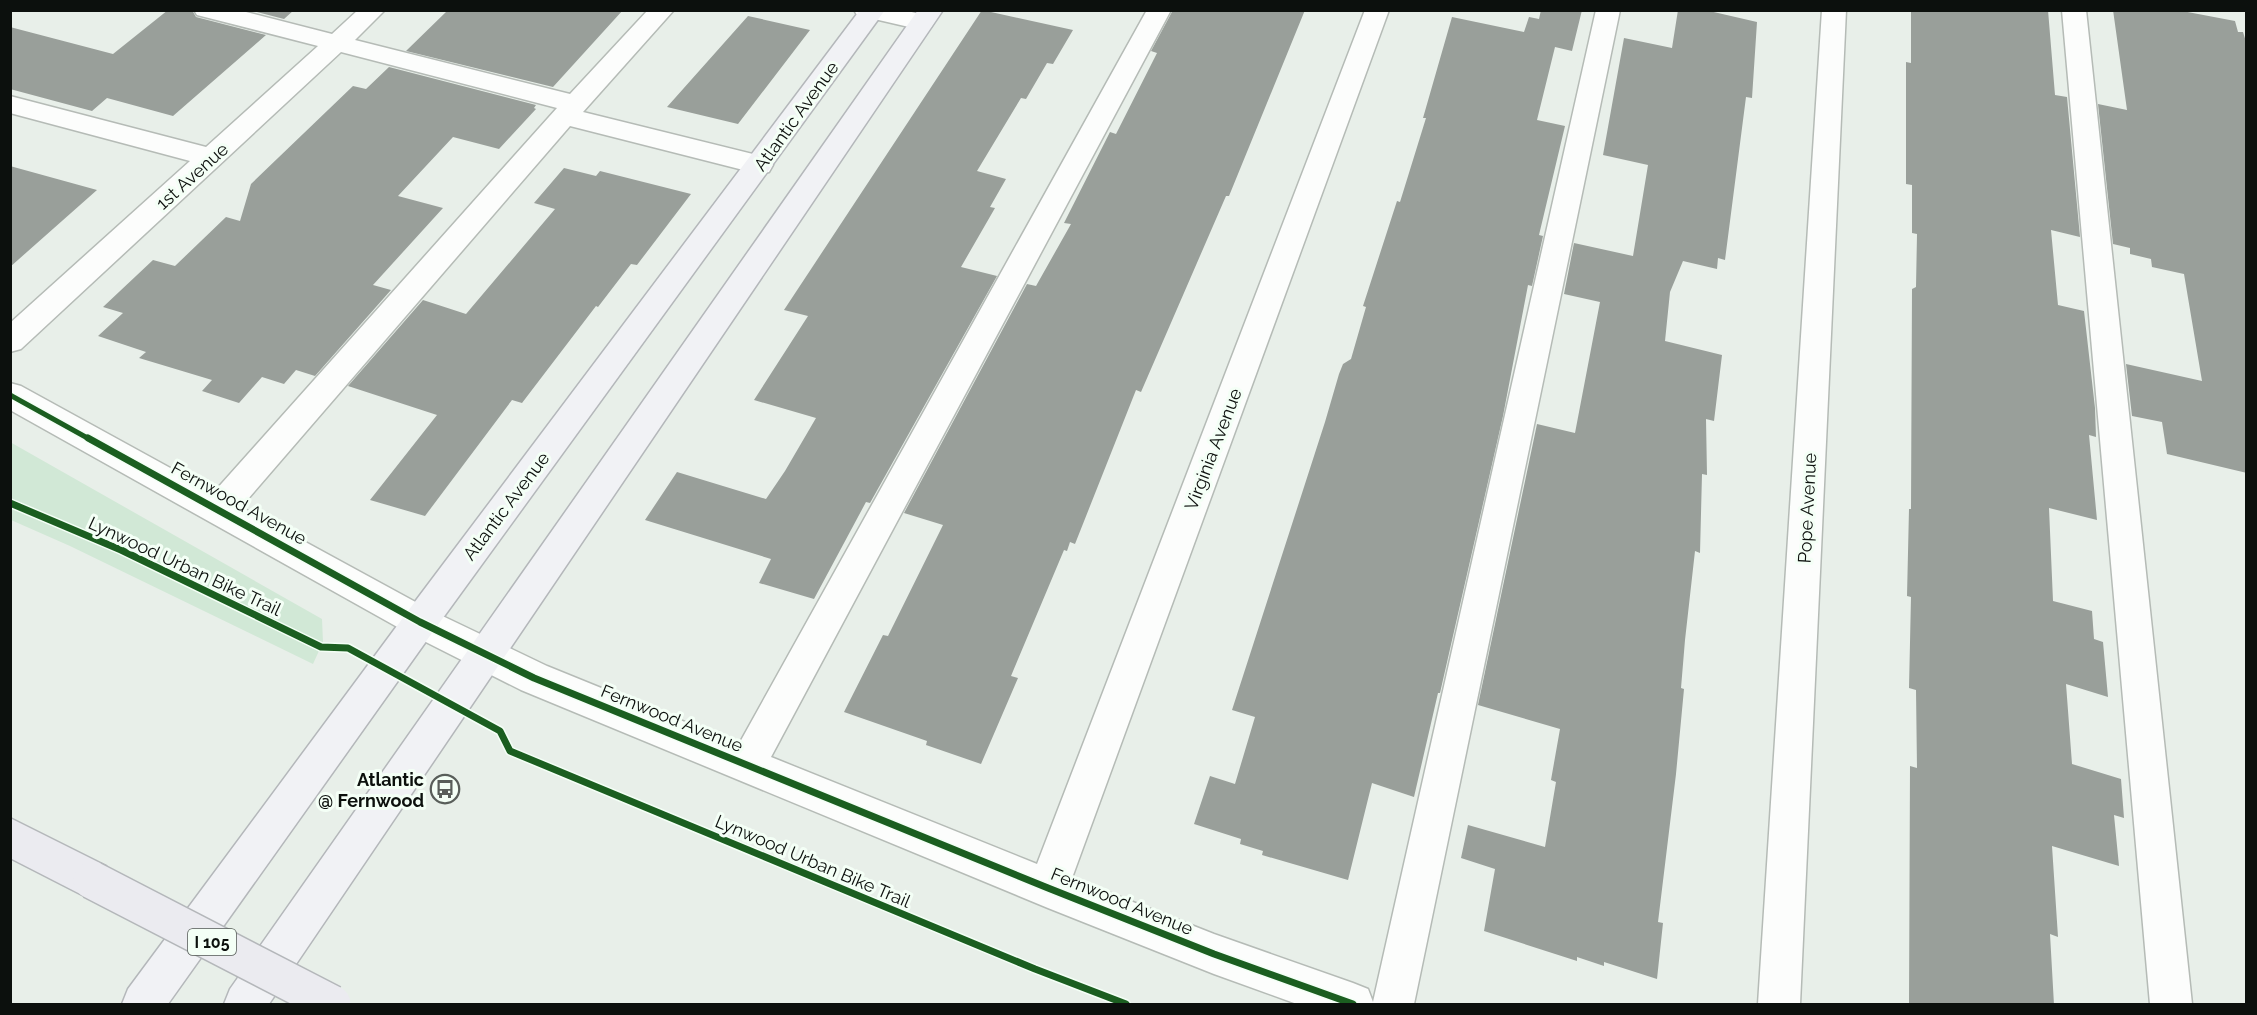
<svg xmlns="http://www.w3.org/2000/svg" width="2257" height="1015" viewBox="0 0 2257 1015" font-family="Raleway,sans-serif">
<rect width="100%" height="100%" fill="#e8efe9"/>
<path fill="#d1e8d6" d="M10,442l312,177 1,23 -10,22 -243,-118 -59,-26z"/>
<path fill="#999f9a" d="M168,10h24l4,7 70,18 -93,81 -66,-18 -15,13 -82,-22v-62l103,27z
M249,10h45l-10,9z
M623,10l-70,77 -147,-36 41,-40z
M982,10l91,20 -20,34 -6,-1 -21,36 -5,-1 -44,73 29,8 -16,28 5,1 -34,59 36,9 -127,227 -4,-1 -52,97 -55,-16 12,-24 -126,-39 32,-48 89,27 19,-28 31,-53 -62,-18 54,-84 -24,-6z
M1173,10h132l-76,186h-3l-85,196 -5,-2 -61,154 -5,-2 -3,9 -3,-1 -53,126 7,2 -37,86 -55,-19 1,-4 -83,-29 39,-77 5,1 55,-111 -39,-12 123,-229 9,2 35,-62 -7,-1 46,-91 6,2 41,-81 -6,-2z
M1541,10h41l-10,41 -17,-4 -18,73 28,6 -26,109 4,1 -11,50 -4,-1 -25,131 -63,277h-2l-24,104 -42,-14 -24,97 -86,-25 1,-4 -23,-7 1,-5 -47,-15 16,-48 25,8 20,-67 -23,-7 93,-288 14,-48 4,-10 8,-5 15,-52 -3,-1 34,-105 3,1 26,-84h-3l29,-101 72,15 5,-15 10,2z
M1678,10h27l52,12 -5,76 -6,-1 -21,163 -7,-2 -1,11 -34,-8 -13,31 -5,49 57,14 -8,66 -8,-2 1,56 -5,-1 -2,79 -5,-2 -10,89 -4,48 3,1 -8,85 -18,148 5,1 -6,56 -53,-17v4l-27,-9v4l-93,-30 11,-62 -34,-11 7,-33 77,22 11,-65 -5,-2 9,-51 -82,-24 59,-281 38,9 25,-131 -36,-8 10,-51 59,13 15,-91 -45,-10 21,-117 48,10z
M1911,10h137l7,85 12,2 13,140 -29,-7 7,75 26,6 11,97 1,29 -7,-2 8,85 -48,-12 4,93 39,10 2,28 9,3 5,55 -42,-13 6,80 49,15 3,39 -10,-3 5,51 -67,-20 6,91 -8,-3 4,71h-145l1,-239 7,2 -1,-78 -7,-2 2,-91 -4,-1 2,-87h2l1,-220 4,-2 1,-53 -5,-1v-48l-6,-1v-122l5,1z
M2113,10h64l58,11 3,11h5l4,13v428l-80,-19 -5,-32 -30,-6 -6,-52 76,17 -18,-107 -32,-7 -1,-8 -21,-5v-6l-17,-4 -15,-140 29,6z
M748,16l62,14 -72,94 -71,-17z
M389,67l147,38 -2,3 2,1 -37,40 -46,-12 -55,59 45,12 -70,77 18,5 -76,86 -19,-6 -12,14 -22,-7 -23,26 -37,-12 10,-11 -73,-22 7,-6 -48,-16 25,-23 -20,-6 50,-47 22,6 51,-49 14,4 11,-37 102,-98 13,3z
M10,166l87,24 -87,77z
M564,168l32,8 4,-5 91,23 -54,71 -6,-1 -33,43 -2,-1 -74,97 -10,-3 -87,116 -55,-16 67,-85 -89,-29 75,-86 43,14 89,-105 -21,-6z"/>
<g fill="none" stroke-linecap="round" stroke-linejoin="round">
<g stroke="#b5bbb6" stroke-width="3">
<path id="minor" d="M194,10h44l94,24 26,-24h27l-30,30 215,54 78,-84h26l-91,102 186,46 4,7 -4,7 -10,2 -189,-48 -329,381 191,104 115,55 192,78 408,-734h24l-400,747 266,107 328,-854h24l-317,868 142,56 139,49 15,6 5,13 223,-992h24l-206,994h-117l-83,-30 -166,-66 -527,-218 -113,-57 -398,-223v-27l11,3 193,106 343,-384 -216,-56 -320,297 -11,3v-29l180,-162 -180,-48v-17l196,51 112,-101 -121,-31z
M854,10h50l27,7 3,5 -3,5 -9,3 -65,-15z
M1822,10h24l-46,994h-42z
M2062,10h24l106,994h-42z"/>
</g>
<g stroke="#b4b7ba" stroke-width="3">
<path id="major" d="M860,10h25l-453,623 -264,371h-46l6,-15 280,-378z
M918,10h25l-674,994h-45l6,-15z"/>
</g>
<g stroke="#b4b7ba" stroke-width="3">
<path id="highway" d="M10,818l96,48 6,14 -6,14 -14,6 -82,-42z"/>
</g>
<use href="#minor" fill="#fcfdfc" fill-rule="evenodd"/>
<use href="#major" fill="#f1f2f5" fill-rule="evenodd"/>
<use href="#highway" fill="#ebebf0" fill-rule="evenodd"/>
<g stroke="#b4b7ba" stroke-width="40" stroke-linecap="butt">
<path id="highway-bridge" d="M92,880l240,124"/>
</g>
<use href="#highway-bridge" stroke="#ebebf0" stroke-width="37"/>
<g stroke="#f4fff6" stroke-width="8">
<path id="cycleway-far1" d="M10,395l81,45"/>
</g>
<g stroke="#f4fff6" stroke-width="10">
<path id="cycleway" d="M88,438l332,184 114,56 514,210 166,66 139,50
M10,503l111,47 200,97 27,1 152,83 10,20 525,218 91,35"/>
</g>
<use href="#cycleway-far1" stroke="#1b5e20" stroke-width="5"/>
<use href="#cycleway" stroke="#1b5e20" stroke-width="7"/>
</g>
<defs>
<g id="bus-ring" transform="scale(1.5)"><circle r="9.5" fill="#f4fff6" stroke="#595e5a" stroke-width="1.5"/><path d="M-5-6H5V4H4V6H2V4H-2V6H-4V4H-5ZM-3.5-4V0h7V-4ZM-3.5 1.2v1.5H-2V1.2ZM2 1.2v1.5H3.5V1.2Z" fill="#595e5a"/></g>
</defs>
<g fill-rule="evenodd">
<use href="#bus-ring" x="445" y="789"/>
</g>
<g text-anchor="middle" dominant-baseline="central" stroke-width="6" stroke-linejoin="round" paint-order="stroke">
<rect fill="#f4fff6" stroke="#525853" stroke-width="1.5" x="188" y="929" width="48" height="26" rx="4.5"/>
<g font-size="16" font-weight="bold" fill="#0c100d">
<text x="212" y="942">I 105</text>
</g>
<g font-size="18" fill="#0c100d" stroke="#f4fff6">
<text transform="translate(796 116) rotate(-54)">Atlantic Avenue</text>
<text transform="translate(192 176) rotate(-42)">1st Avenue</text>
<text transform="translate(1213 449) rotate(-69)">Virginia Avenue</text>
<text transform="translate(239 503) rotate(29)">Fernwood Avenue</text>
<text transform="translate(506 506) rotate(-53)">Atlantic Avenue</text>
<text transform="translate(1807 508) rotate(-87)">Pope Avenue</text>
<text transform="translate(185 566) rotate(25)">Lynwood Urban Bike Trail</text>
<text transform="translate(672 718) rotate(22)">Fernwood Avenue</text>
<text transform="translate(813 861) rotate(23)">Lynwood Urban Bike Trail</text>
<text transform="translate(1122 901) rotate(22)">Fernwood Avenue</text>
</g>
<g font-size="18" font-weight="bold" fill="#0c100d" stroke="#f4fff6" text-anchor="end">
<text x="424" y="779">Atlantic<tspan x="424" dy="21">@ Fernwood</tspan></text>
</g>
</g>
<rect width="2257" height="1015" fill="none" stroke="#0c100d" stroke-width="24"/>
</svg>
